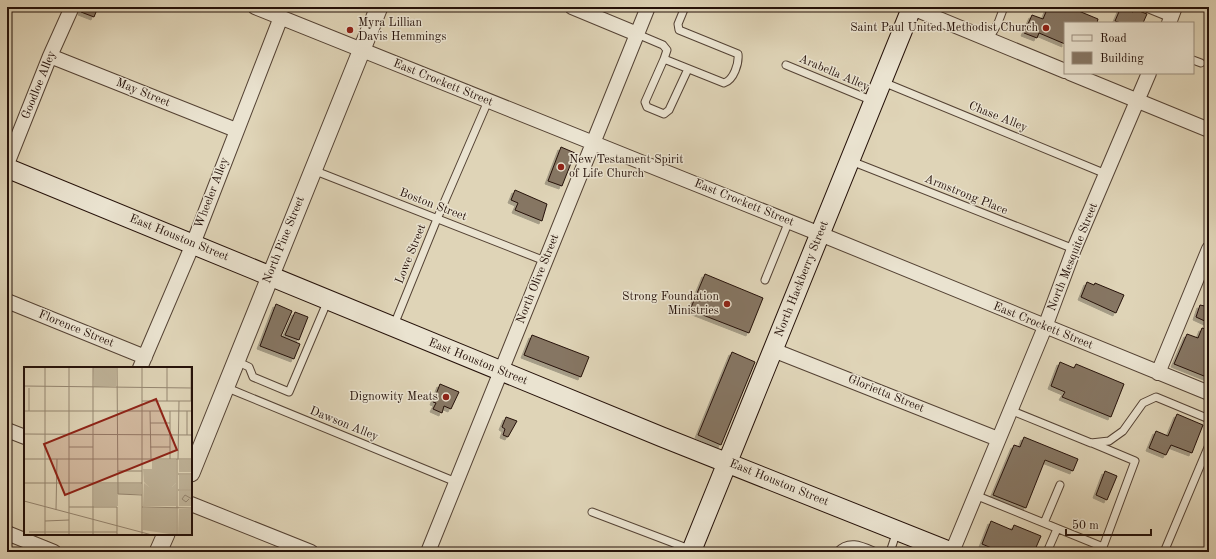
<svg xmlns="http://www.w3.org/2000/svg" width="1216" height="559" viewBox="0 0 1216 559" font-family="'Old Standard TT',serif">
<defs>
<filter id="shadow"><feDropShadow dx="-3" dy="3" stdDeviation="0" flood-color="#0004"/></filter>
</defs>
<rect width="100%" height="100%" fill="#dfd4b7"/>
<filter id="stains"><feTurbulence type="fractalNoise" baseFrequency=".005" numOctaves="4"/><feColorMatrix values="0 0 0 0 .2 0 0 0 0 .09 0 0 0 0 .02 0 0 0 .5 -.17"/></filter>
<radialGradient id="worn" r=".72"><stop offset=".6" stop-color="#630" stop-opacity="0"/><stop offset="1" stop-color="#630" stop-opacity=".3"/></radialGradient>
<path fill="#867663" stroke="#251109" filter="url(#shadow)" d="M83,7h15l-4,10 -13,-5z
M1048,7h21l29,12 -1,4h-32v21l-26,-11 -2,5 -13,-5 8,-18 11,4z
M1121,7l12,5 1,-3 13,5 -4,9h-22l-6,-2z
M561,147l14,6 -13,33 -14,-5z
M515,190l32,14 -5,17 -27,-11 3,-7 -7,-3z
M705,274l58,24 -14,35 -59,-23z
M1087,282l7,3 1,-2 29,12 -8,18 -35,-16z
M276,304l16,7 -11,25 19,8 -6,15 -34,-13z
M1200,305l9,2v16l-13,-6z
M295,312l13,5 -9,23 -14,-5z
M1202,328l7,2v48l-35,-14 13,-30 11,4z
M532,335l57,22 -8,20 -57,-22z
M732,352l23,10 -34,83 -23,-10z
M1060,362l14,6 2,-4 48,20 -13,33 -49,-20 3,-5 -14,-6z
M440,384l19,8 -8,17 -7,-3 -2,7 -9,-4 3,-6 -3,-1z
M1177,414l26,11 -11,28 -21,-8 -5,10 -17,-7 7,-17 12,5z
M506,417l11,4 -9,16 -5,-2 2,-6 -3,-2z
M1024,437l54,22 -5,12 -28,-11 -19,48 -33,-13 21,-50 6,2z
M1105,471l12,5 -10,24 -11,-5z
M991,521l21,9 2,-5 27,11 -7,16h-33l-19,-8z"/>
<g fill="none" stroke-linecap="round" stroke-linejoin="round">
<g stroke="#544234" stroke-width="9">
<path id="service" d="M1144,7l27,11
M637,34l26,11 4,5 -3,9 60,24c10,-3 15,-20 14,-29l-59,-24 -1,-6 7,-17
M989,39l9,-16 6,-16
M664,59l-19,43 2,5 17,7 5,-4 19,-41
M1193,60l8,3
M786,65l87,36
M883,82l223,92
M851,161l223,88
M313,170l232,91
M765,280l24,-59
M394,325l43,-106 51,-118
M236,361l13,6 4,10 36,15 39,-92
M225,387l231,95
M1010,410l81,33 18,-2 14,-10 20,-28 13,-6 53,22
M1092,443l43,18 -32,86 -1,5
M975,495l128,52
M592,512l100,38
M1044,523l16,-38
M837,552c12,-13 25,-6 39,0
M890,552l7,-21
M1047,552l10,-23
M1164,552l45,-107"/>
</g>
<g stroke="#544234" stroke-width="16">
<path id="minor" d="M255,7l565,227 389,159
M572,7l65,27
M910,7l155,64
M1169,23l6,-16
M50,56l186,74
M1070,73l139,57
M7,164l43,-108 22,-49
M7,301l138,56
M773,350l225,89
M140,368l53,-124 88,-227
M1158,373l51,-124
M7,430l18,7
M191,504l120,48
M7,533l47,19
M428,552l220,-545
M952,552l93,-225 29,-78 75,-176"/>
</g>
<g stroke="#544234" stroke-width="19">
<path id="tertiary" d="M191,473l188,-466
M158,552l8,-18"/>
</g>
<g stroke="#251109" stroke-width="21">
<path id="secondary" d="M7,168l655,269 289,115
M691,552l221,-545"/>
</g>
<use href="#service" stroke="#eae3d0" stroke-width="7"/>
<use href="#minor" stroke="#eae3d0" stroke-width="14"/>
<use href="#tertiary" stroke="#eae3d0" stroke-width="17"/>
<use href="#secondary" stroke="#eae3d0" stroke-width="19"/>
</g>
<g fill="#8f2418" stroke="#eae3d0" stroke-width="1.5">
<circle cx="1046" cy="28" r="4"/>
<circle cx="350" cy="30" r="4"/>
<circle cx="561" cy="167" r="4"/>
<circle cx="727" cy="304" r="4"/>
<circle cx="446" cy="397" r="4"/>
</g>
<g text-anchor="middle" dominant-baseline="central" stroke-width="3" stroke-linejoin="round" paint-order="stroke">
<g font-size="12" fill="#251109" stroke="#eae3d0" text-anchor="end">
<text x="358" y="23" text-anchor="start">Myra Lillian<tspan x="358" dy="14">Davis Hemmings</tspan></text>
<text x="1038" y="28">Saint Paul United Methodist Church</text>
<text x="569" y="160" text-anchor="start">New Testament Spirit<tspan x="569" dy="14">of Life Church</tspan></text>
<text x="719" y="297">Strong Foundation<tspan x="719" dy="14">Ministries</tspan></text>
<text x="438" y="397">Dignowity Meats</text>
</g>
<g font-size="12" fill="#251109" stroke="#eae3d0">
<text transform="translate(834 73) rotate(23)">Arabella Alley</text>
<text transform="translate(443 83) rotate(22)">East Crockett Street</text>
<text transform="translate(39 85) rotate(-68)">Goodloe Alley</text>
<text transform="translate(143 93) rotate(22)">May Street</text>
<text transform="translate(998 117) rotate(22)">Chase Alley</text>
<text transform="translate(212 193) rotate(-69)">Wheeler Alley</text>
<text transform="translate(966 195) rotate(22)">Armstrong Place</text>
<text transform="translate(744 203) rotate(22)">East Crockett Street</text>
<text transform="translate(433 205) rotate(21)">Boston Street</text>
<text transform="translate(179 238) rotate(22)">East Houston Street</text>
<text transform="translate(284 240) rotate(-68)">North Pine Street</text>
<text transform="translate(411 254) rotate(-68)">Lowe Street</text>
<text transform="translate(1073 257) rotate(-68)">North Mesquite Street</text>
<text transform="translate(538 279) rotate(-68)">North Olive Street</text>
<text transform="translate(802 279) rotate(-68)">North Hackberry Street</text>
<text transform="translate(1043 326) rotate(22)">East Crockett Street</text>
<text transform="translate(76 329) rotate(22)">Florence Street</text>
<text transform="translate(478 362) rotate(22)">East Houston Street</text>
<text transform="translate(886 394) rotate(22)">Glorietta Street</text>
<text transform="translate(344 424) rotate(22)">Dawson Alley</text>
<text transform="translate(779 483) rotate(22)">East Houston Street</text>
</g>
</g>
<g transform="translate(24 367)">
<rect width="168" height="168" fill="#dfd4b7"/>
<path d="M69,0h23v19l-22,1zM128,93h24v23l-4,4h-23l-5,-5 -1,-13h9zM70,117h47v10h-23v12h-24z" fill="#bfb399"/>
<path d="M155,93h13v12h-13zM155,108h13v14h-13zM120,116l5,4h23l4,-4v23h-33zM155,124h13v15h-13zM119,141h33v27l-33,-5zM155,142h13v26h-14z" fill="#bfb399"/>
<path fill="none" stroke="#958671" stroke-width="1" d="M69,0v168M93,0l1,127 24,1M0,19l168,2M5,21v23M118,34h50M143,34v-34M167,34v-34M0,44h168M126,44l1,48M163,44v24M126,56h20M0,67l168,1M45,80h24M126,80h20M0,92h168M146,92v-48M154,92l1,-58M93,104h25M154,107h14M0,116h118M154,123h14M165,132l-3,3 -4,-3 3,-4 7,4M0,134l128,34M45,140h48v28M118,140l50,1M32,143l1,-51M21,154l24,-1M5,165h88M21,168v-168M45,168v-168M118,168v-168M153,168v-76"/>
<path fill="#8f2418" fill-opacity="0.15" stroke="#8f2418" stroke-width="2" d="M132,32l21,51 -112,45 -21,-51z"/>
<rect width="168" height="168" fill="none" stroke="#251109" stroke-width="2"/>
</g>
<rect width="1216" height="559" fill="none" stroke="#dfd4b7" stroke-width="24"/>
<rect x="8" y="8" width="1200" height="543" fill="none" stroke="#251109" stroke-width="2"/>
<rect x="12" y="12" width="1192" height="535" fill="none" stroke="#251109"/>
<rect x="1064" y="22" width="130" height="52" fill="#eae3d0" stroke="#9b8f80"/>
<rect x="1072" y="35" width="20" height="6" fill="#eae3d0" stroke="#9b8f80"/>
<text x="1100" y="42" font-size="12" fill="#251109">Road</text>
<rect x="1072" y="52" width="20" height="12" fill="#867663" stroke="#9b8f80"/>
<text x="1100" y="62" font-size="12" fill="#251109">Building</text>
<path d="M1066 529v6h85v-6" fill="none" stroke="#251109" stroke-width="2"/>
<text x="1072" y="529" font-size="12" fill="#251109" stroke="#eae3d0" stroke-width="3" paint-order="stroke">50 m</text>
<rect width="100%" height="100%" filter="url(#stains)"/>
<rect width="100%" height="100%" fill="url(#worn)"/>
</svg>
